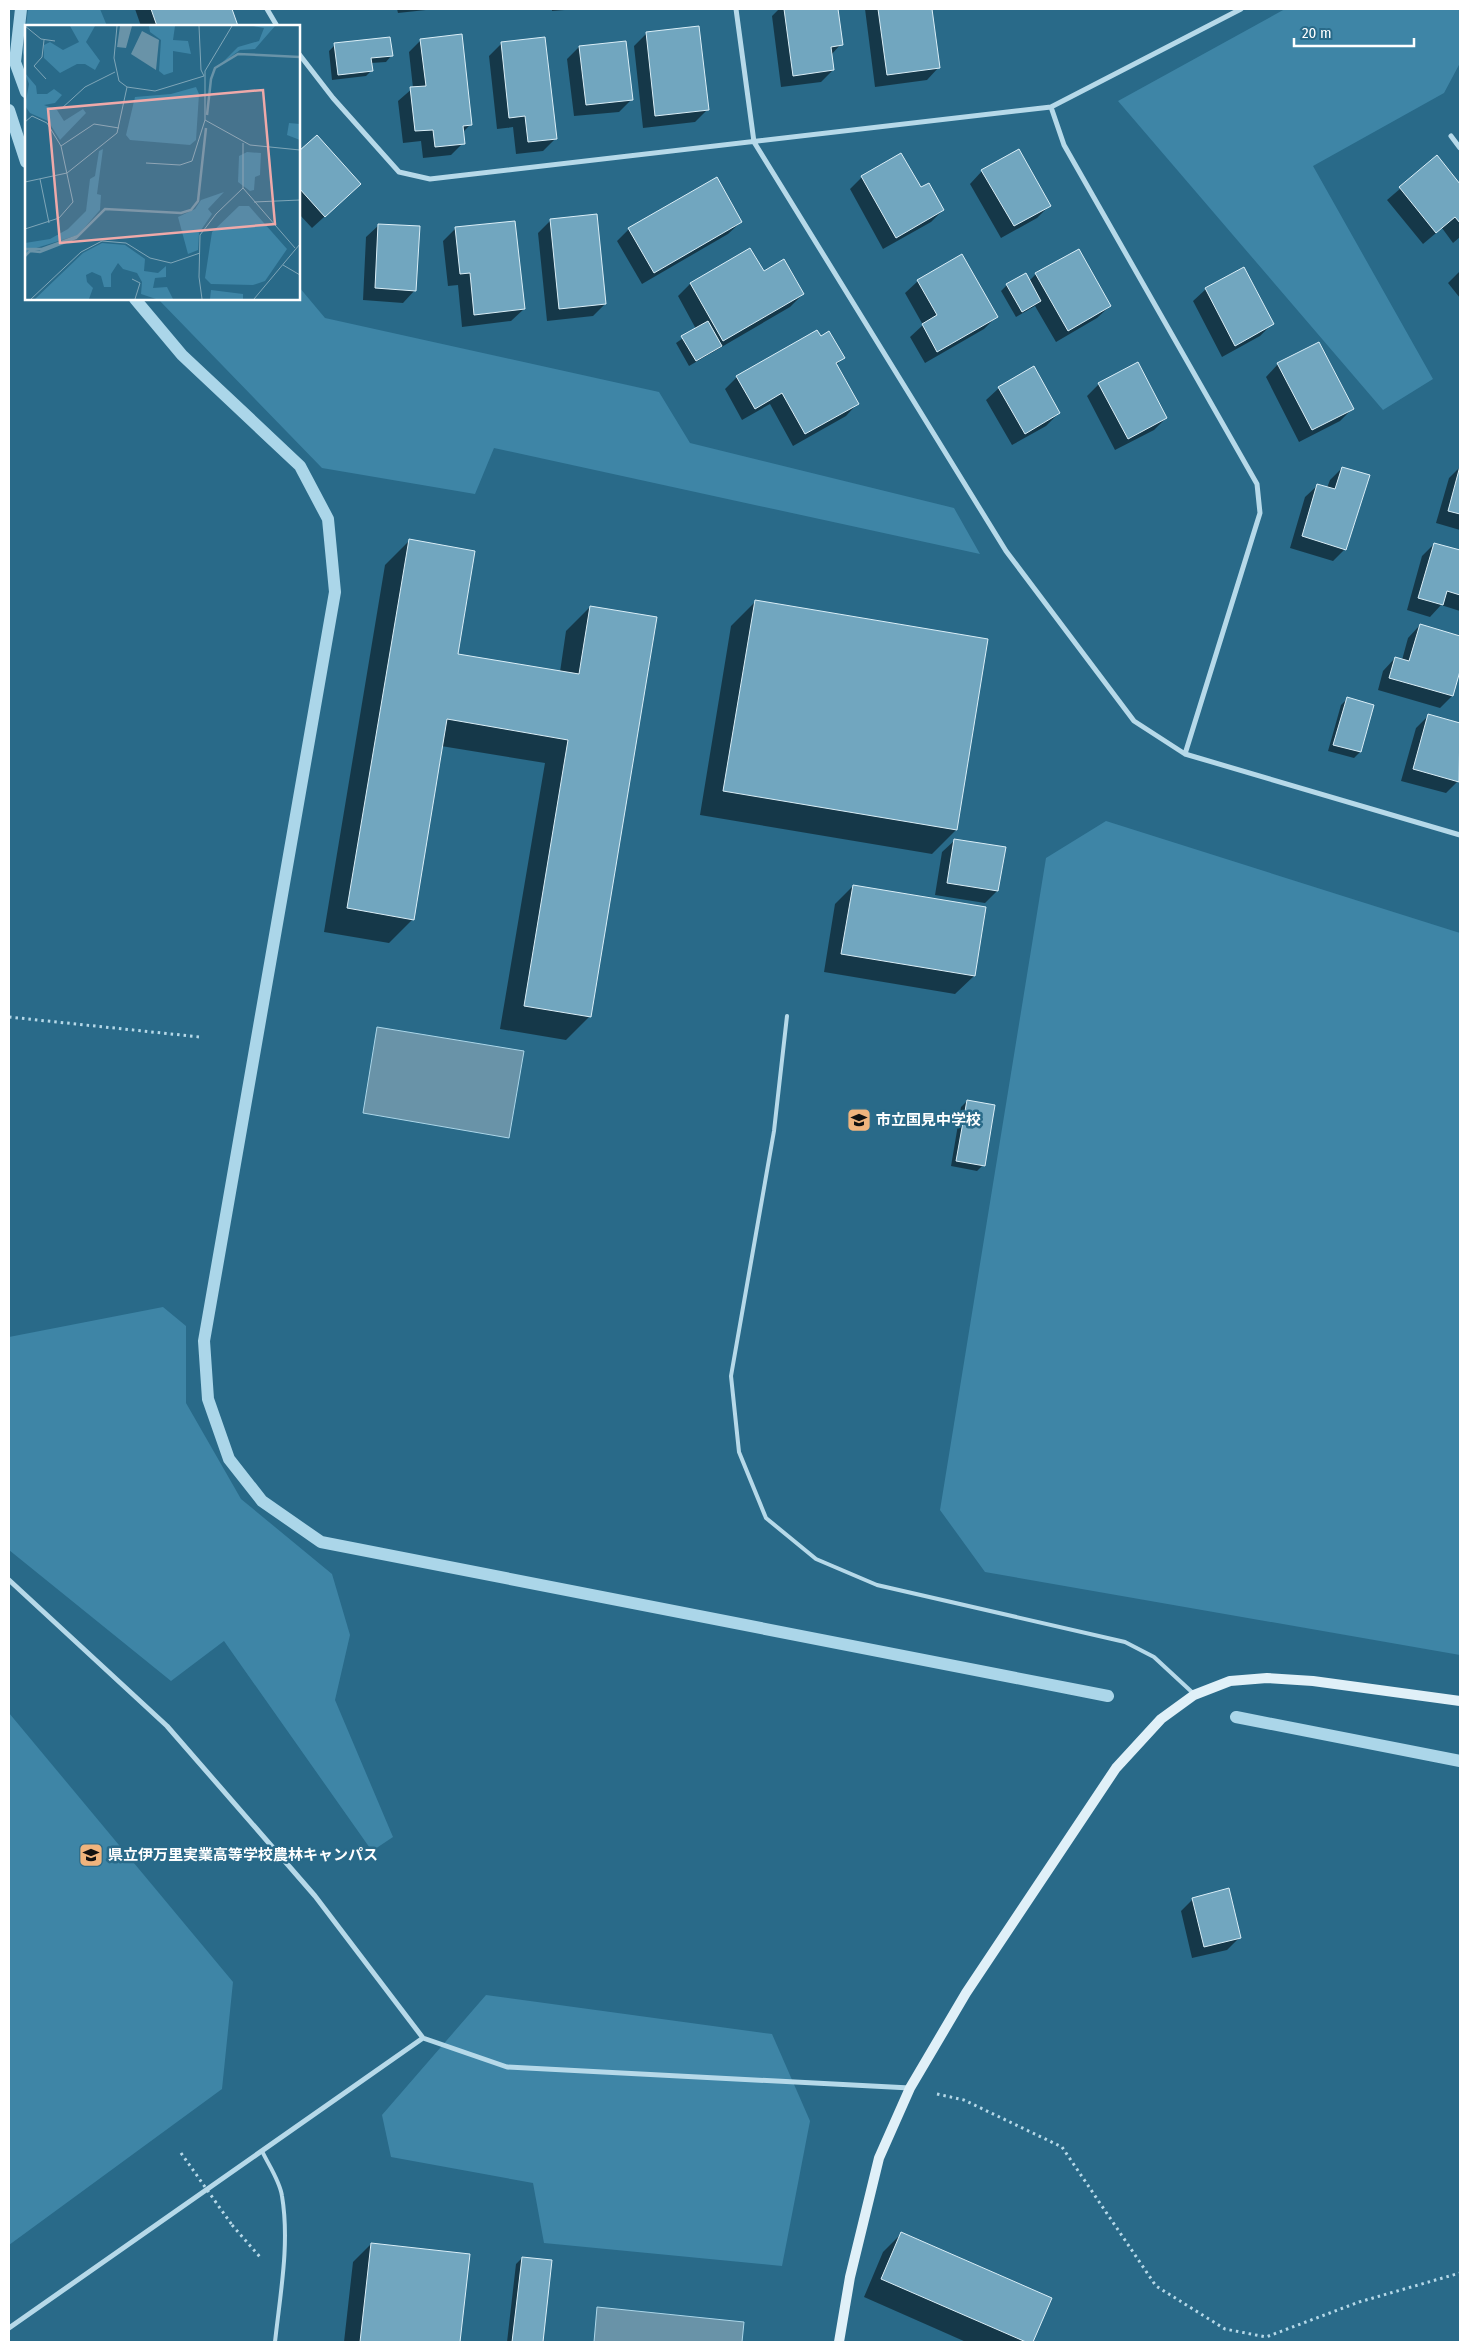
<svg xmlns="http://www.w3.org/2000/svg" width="1469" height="2351" viewBox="0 0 1469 2351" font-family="'Fira Sans Condensed','Noto Sans JP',sans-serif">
<rect width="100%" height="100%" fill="#296a89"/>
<path fill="#3e85a6" d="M28,9h72l7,17h-81v35l-3,-8z
M1285,9h175v54l-16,30 -131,73 120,213 -50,31 -265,-309z
M299,287l26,31 334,74 31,51 264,65 26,46 -486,-106 -19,46 -153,-26 -164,-169h141z
M1106,821l354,112v722l-475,-83 -45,-62 106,-652z
M163,1307l23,19v77l55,96 91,75 18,61 -15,65 58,137 -21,14 -148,-210 -53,40 -162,-131v-213z
M9,1713l224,269 -11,107 -213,156z
M486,1995l286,39 38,87 -28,145 -238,-23 -11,-60 -142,-26 -9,-42z"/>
<path fill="#6993a8" stroke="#abd6e9" d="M377,1027l147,24 -15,87 -146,-25z
M597,2307l147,15 -2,20h-148z"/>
<path fill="#0007" d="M135,9h96l6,17h-96z
M397,9h38l-37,4z
M552,9h25l-25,2z
M779,9h58l4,35 -10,11 2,15 -12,12 -40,5 -9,-71z
M865,9h66l8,58 -12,13 -52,7z
M647,33l60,77 -12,12 -52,6 -9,-82z
M421,40l49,85 -8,8 1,10 -12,12 -28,3 -2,-17 -18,2 -5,-42 15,-13 -4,-36z
M501,44l54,95 -12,12 -27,3 -3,-27 -16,2 -8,-73z
M335,45l56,11 -5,6 -15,1v8l-5,5 -34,4 -3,-29z
M579,47l53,52 -13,13 -45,4 -7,-57z
M317,136l30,60 -35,32 -13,-14v-61z
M1437,157l23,29v51l-7,6 -11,-15 -19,16 -36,-44z
M982,171l68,34 -13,13 -36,20 -31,-54z
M862,177l59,12 22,21 -12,12 -48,27 -33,-60z
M596,215l9,89 -12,12 -46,5 -9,-88 12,-12z
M741,222l-13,12 -86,50 -25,-43 12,-12z
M379,225l36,65 -12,13 -40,-3 3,-63z
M455,229l69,80 -13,12 -49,6 -4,-42 -10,1 -5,-45z
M750,250l13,22 40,22 -13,13 -101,59 -13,-23 20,-14 -18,-33 12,-12z
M1460,271v27l-12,-15z
M1036,274l74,32 -13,12 -41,24 -21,-36 -19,11 -15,-26 6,-6 22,-4z
M918,281l78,36 -12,12 -59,34 -15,-26 13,-12 -18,-32z
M1206,289l66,35 -12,12 -38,21 -29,-56z
M820,337l23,21 -7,7 22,38 -12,13 -53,30 -23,-42 -28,16 -17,-31 12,-12z
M1278,364l74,45 -12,12 -41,21 -33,-65z
M1099,384l67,34 -12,12 -39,20 -28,-54z
M999,388l60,25 -13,13 -34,19 -26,-45z
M1460,467v63l-24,-7 13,-45z
M1342,468l3,81 -12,12 -43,-13 15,-51 13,-12 9,3 3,-8z
M409,541l48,114 103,17 6,-41 24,-24 -1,410 -23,23 -66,-11 45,-266 -104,-17 -28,173 -24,24 -65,-11 61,-367z
M1434,544l26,8v59l-19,-6 -11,12 -23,-7 15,-54z
M755,602l201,228 -24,24 -232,-39 31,-189z
M1420,625l40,12v30l-8,29 -12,12 -62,-18 5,-19 12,-13 7,2 6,-22z
M1347,699l13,53 -6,6 -26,-7 13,-46z
M1429,715l31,9v49l-2,8 -12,12 -45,-12 15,-53z
M955,840l42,51 -12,12 -50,-8 7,-43z
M853,886l121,90 -19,18 -131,-22 11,-68z
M967,1101l16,64 -6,6 -26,-5 10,-59z
M1193,1899l47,38 -13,13 -35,8 -11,-47z
M902,2233l149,66 -20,43h-65l-102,-45 19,-45z
M371,2244l97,11 -10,87h-114l9,-80z
M522,2258l29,3 -9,81h-35l9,-78z"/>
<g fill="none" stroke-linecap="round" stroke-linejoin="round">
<path stroke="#abd6e9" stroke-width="12" d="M21,9l-6,53 11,30
M9,110l17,52
M135,299l47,56 118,111 28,53 7,73 -131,749 4,58 21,60 33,42 59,41 787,154
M1236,1717l224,44"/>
</g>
<path fill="#71a6bf" stroke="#daeef7" d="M151,9h81l6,17h-81z
M784,9h54l5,36 -12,2 3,23 -41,6z
M878,9h54l8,59 -53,7z
M699,26l10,84 -54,6 -9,-84z
M462,34l10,91 -9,1 2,18 -30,3 -2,-17 -18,1 -5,-44 16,-1 -6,-47z
M390,37l3,19 -22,2 2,13 -35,4 -4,-32z
M545,37l12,102 -29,3 -3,-26 -16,2 -8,-76z
M626,41l7,59 -47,5 -7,-59z
M317,135l44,49 -36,33 -26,-29v-37z
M1019,149l32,57 -37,20 -33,-56z
M901,153l20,34 8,-4 15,27 -48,28 -35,-62z
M1437,155l23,29v39l-5,-6 -19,16 -37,-46z
M717,177l25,45 -88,51 -26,-45z
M597,214l9,90 -47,5 -9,-90z
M515,221l10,88 -51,6 -4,-42 -10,1 -5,-47z
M378,224l42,2 -4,65 -41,-3z
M750,248l14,23 20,-12 20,35 -81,47 -33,-58z
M1079,249l32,57 -43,25 -33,-58z
M962,254l36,63 -61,35 -15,-28 15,-9 -20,-35z
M1244,267l30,57 -39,22 -30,-58z
M1026,273l15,28 -19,11 -16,-28z
M708,321l14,25 -26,15 -15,-25z
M817,330l4,6 8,-5 16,27 -9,5 23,41 -54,30 -23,-41 -27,16 -19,-33z
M1319,342l35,67 -42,21 -35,-67z
M1138,362l29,56 -39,21 -30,-56z
M1034,366l26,47 -35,21 -27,-47z
M1460,466v48l-12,-3z
M1342,467l28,8 -24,75 -44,-14 15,-52 18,5z
M409,539l66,12 -17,103 121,20 11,-68 67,11 -66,400 -67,-11 44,-266 -121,-21 -33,201 -67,-12z
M1434,543l26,7v45l-13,-4 -4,14 -25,-7z
M755,600l233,39 -31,191 -234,-39z
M1420,624l40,12v35l-7,25 -64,-18 6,-21 14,4z
M1347,697l27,8 -13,47 -28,-7z
M1428,714l32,9 -1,59 -46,-13z
M954,839l52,8 -8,44 -51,-8z
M853,885l133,22 -11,69 -134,-22z
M967,1100l28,5 -10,61 -29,-5z
M1229,1888l12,50 -37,9 -12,-49z
M901,2232l151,66 -19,44h-7l-145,-63z
M371,2243l99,11 -10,88h-100z
M522,2257l30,3 -9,82h-31z"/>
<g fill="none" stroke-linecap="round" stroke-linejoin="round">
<path stroke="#b6d9e9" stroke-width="3" stroke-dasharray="2.5 4" stroke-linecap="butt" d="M9,1017l191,20
M937,2094l27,6 98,47 94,139 69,43 41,8 93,-35 101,-29
M232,2225l28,32"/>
<path stroke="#b6d9e9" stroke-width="4" d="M787,1016l-13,115 -43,245 8,76 27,66 50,41 61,26 248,57 29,15 40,37
M262,2151c6,13 18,30 20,45 8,48 -2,99 -7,146"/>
<path stroke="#b6d9e9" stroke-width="5" d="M267,9l10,17
M736,9l18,133 252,409 128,170 51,33 275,81
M299,54l34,44 66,74 31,7 621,-72 190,-98
M1051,107l13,38 193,339 3,29 -75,241
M1451,136l9,12
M9,1580l158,146 148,170 108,142 84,29 403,21
M9,2328l414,-290"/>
<path stroke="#e0f0f8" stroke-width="10" d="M839,2342l11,-65 29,-119 31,-70 56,-95 150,-225 45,-49 33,-24 36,-14 37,-3 46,3 147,20"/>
<path stroke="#b6d9e9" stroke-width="3" stroke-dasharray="2.5 4" stroke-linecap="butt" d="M181,2153l51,72"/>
</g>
<defs>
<g id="school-square" transform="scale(1.25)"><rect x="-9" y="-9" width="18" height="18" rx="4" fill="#f0b47d" stroke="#296a89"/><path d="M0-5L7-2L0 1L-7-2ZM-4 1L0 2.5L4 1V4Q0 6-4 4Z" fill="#111"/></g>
</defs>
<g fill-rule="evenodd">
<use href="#school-square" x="859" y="1120"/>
<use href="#school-square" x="91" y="1855"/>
</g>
<g text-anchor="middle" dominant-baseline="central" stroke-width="5" stroke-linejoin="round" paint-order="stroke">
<g font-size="15" font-weight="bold" fill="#fff" stroke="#296a89" text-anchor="start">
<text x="876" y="1120">市立国見中学校</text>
<text x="108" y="1855">県立伊万里実業高等学校農林キャンパス</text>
</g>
</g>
<g transform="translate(25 25)">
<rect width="275" height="275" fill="#296a89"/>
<path d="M36,1h34l-9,16 14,19 -5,9 -10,-6h-8l-17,9 -16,-15v-13l6,-3 13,8 16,-8 -9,-16zM124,1h26l-2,14 15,1 3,13 -18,-3v21l-9,3 -5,-4 2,-31 -11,-8zM228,1h22l-20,23 -15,1 -19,14 17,-17 21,-6 5,-13zM0,48l11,13 1,8h10l7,-5 8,6 -7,8 -11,2 13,5 7,11 19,-12 3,4 -26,27 -12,-19 -18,-8 -5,-7 4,-22zM171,62l3,7 -3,46 -6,5 -60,-5 -4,-5 9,-38 36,-3zM264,98l11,1v16l-13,-5zM78,124l-6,45 4,1 -1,15 -22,25 -45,14 -8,8v-14l25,-4 18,-10 18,-18 4,-32 5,-3 4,-25zM222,127l14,1 -1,22 -5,2 -1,13 -4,1 -12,-9 1,-26zM199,167l-16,17 4,5 -13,19 -1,17 -10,4 -10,-37 17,-8 6,-9zM214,181h10l38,43 -22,32 -12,4 -42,-1 -6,-6 7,-46zM77,218l23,2 20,14 -1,12 14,2 8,-7v11l-11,1 -2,10 14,-1 6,12h-17l-15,-5 1,-12 -5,-9 -14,-4 -5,-6 -7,11v13h-7l-3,-11 -9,-4 -6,3 1,7 6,6 -4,11h-54l48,-46zM186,265l32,4v5h-33z" fill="#3e85a6"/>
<path d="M95,1h12l-6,22 -9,-1zM117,6l17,9 -3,30 -25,-16z" fill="#6993a8"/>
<path fill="none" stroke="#6993a8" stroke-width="2.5" d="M182,90l4,-36 4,-11 23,-14 62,3M0,224h17l36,-13M0,231l5,-5 10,1 36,-14 29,-29 76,4 10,-3 7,-9 8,-73"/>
<path fill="none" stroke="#7fa6b8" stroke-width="1" d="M0,1l16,13 14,2M92,1l-3,32 5,23 8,6 28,4 49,-15 -3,-6 -2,-44M207,1l-27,45v49l45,25 50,5M19,15l-2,17 -8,9 12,13M36,84l24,-22 30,-15M0,97l7,-6 15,7 14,23 12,56 -14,16 -34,11M36,121l33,-22 25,4M121,138l34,2 12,-4 13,-41M15,154l9,44M0,157l42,-9 50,-40 10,-46M218,163l52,60M229,177l46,-2M258,240l17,10M107,254l8,4 -5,16M6,274l50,-47 21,-11 24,2 24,15 21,5 29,-10M177,274l-3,-22 1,-42 16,-21 27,-26v-45M229,274l46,-55"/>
<path fill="#efa9a9" fill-opacity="0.15" stroke="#efa9a9" stroke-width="2.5" d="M238,65l12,134 -215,19 -12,-134z"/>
<rect width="275" height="275" fill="none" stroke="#fff" stroke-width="2.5"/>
</g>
<rect width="1469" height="2351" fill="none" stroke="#ffffff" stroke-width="20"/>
<path d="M1294 38v8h120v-8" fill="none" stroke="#ffffff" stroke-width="2.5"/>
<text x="1302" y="38" font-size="15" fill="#ffffff" stroke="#296a89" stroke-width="4" paint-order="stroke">20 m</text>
</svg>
